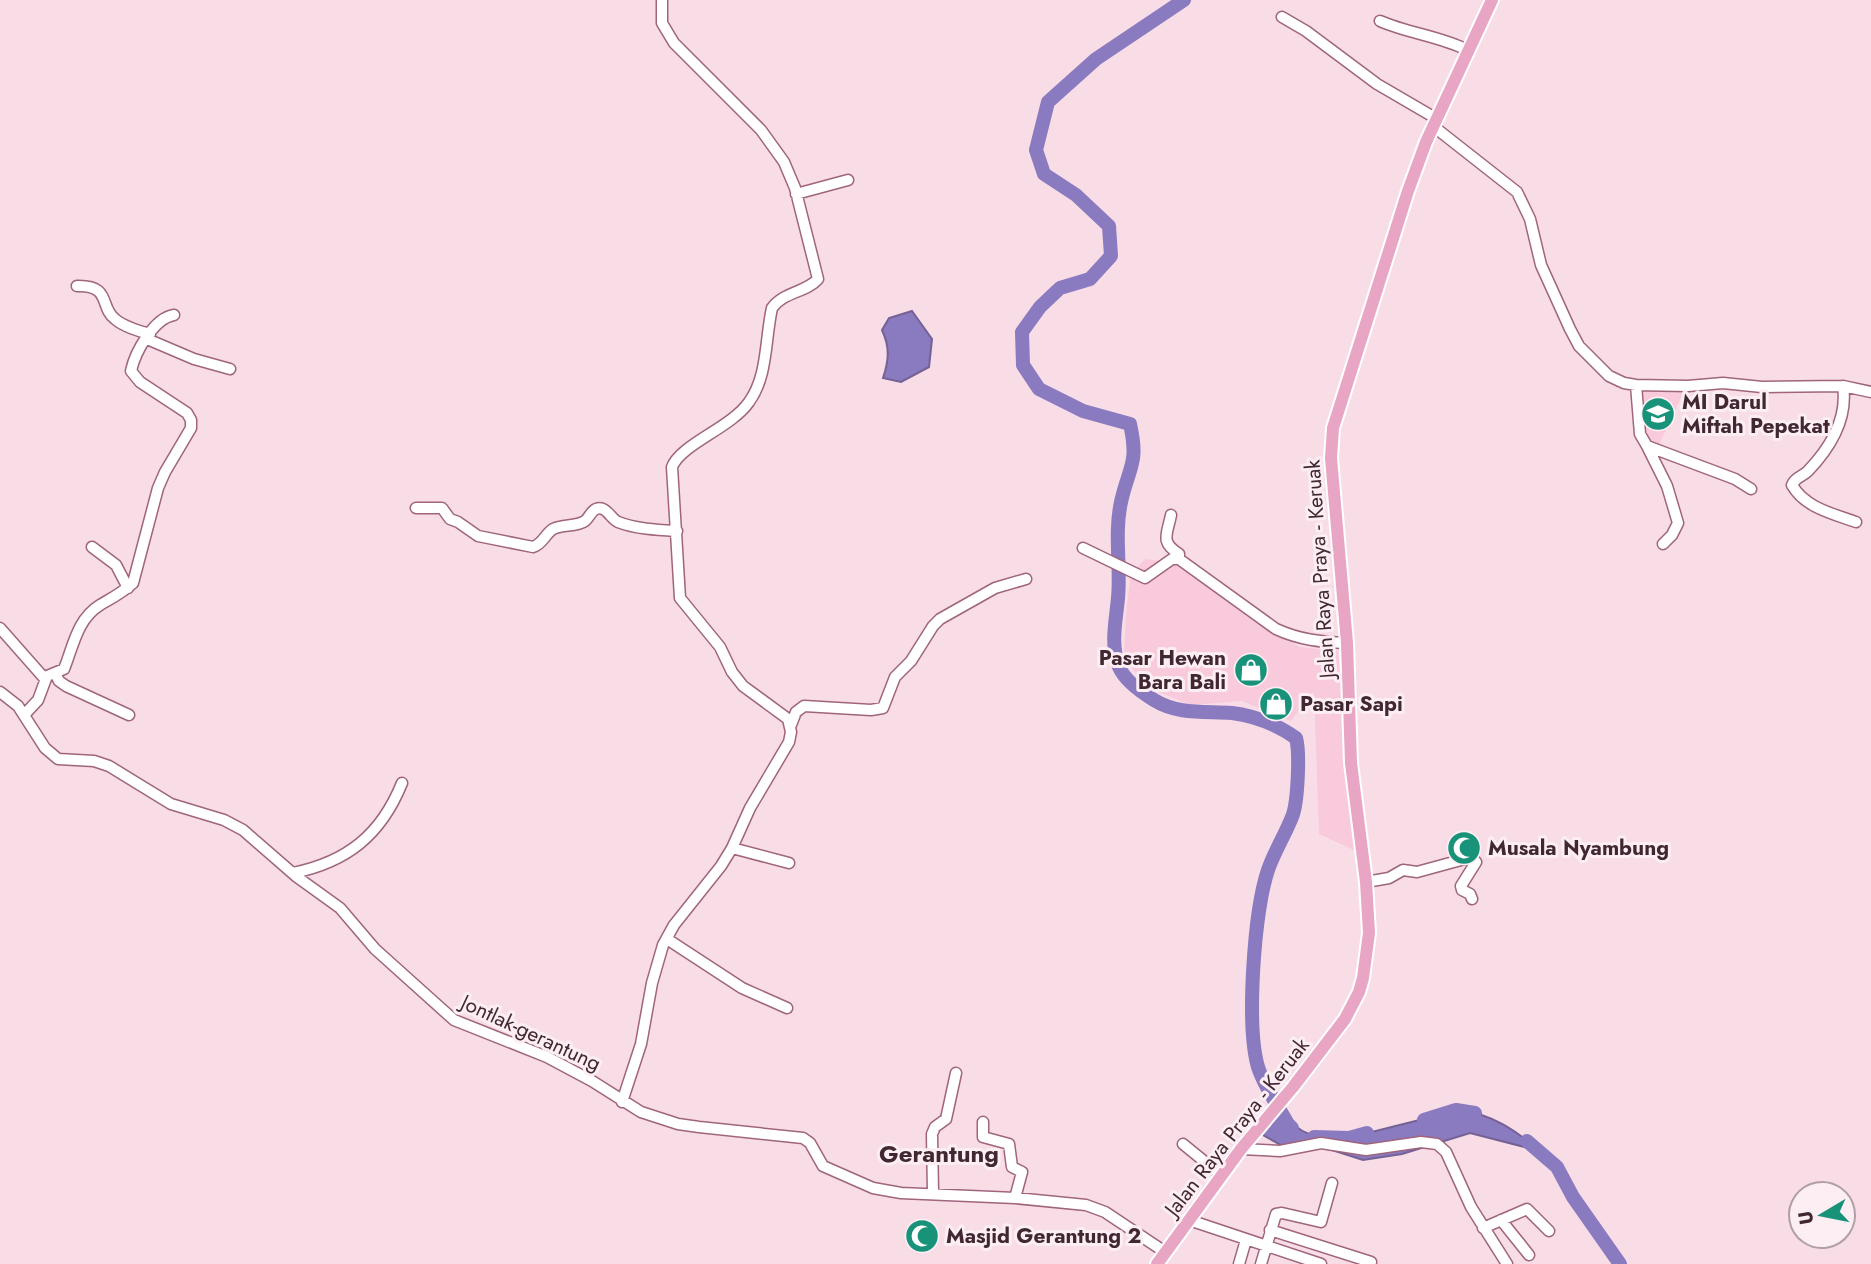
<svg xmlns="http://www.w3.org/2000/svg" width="1871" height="1264" viewBox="0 0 1871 1264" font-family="Jost,sans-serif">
<rect width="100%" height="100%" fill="#f8dde7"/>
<path fill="#f8cadb" d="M1686,387l-28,60 -14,-6 -2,-53z
M1145,559l31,4 74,56 50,28 38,4 18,200 -37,-17 -5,-142 -23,29 -49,-20 -51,4 -37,-15 -19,-18 -11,-17 2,-42 5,-39z"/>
<path fill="#8a7ac0" stroke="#746195" stroke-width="2" d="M912,311l20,28 -3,28 -28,15 -18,-4c6,-18 7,-31 -1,-48l7,-12z
M1280,1110c19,26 37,29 68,28l111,-28c33,4 56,20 81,41l-70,-18 -68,21 -39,6 -53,-17 -22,6 -27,-15z"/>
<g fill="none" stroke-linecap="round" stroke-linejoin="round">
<path stroke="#8a7ac0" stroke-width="14" d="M1184,0l-88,59 -48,43 -12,48 8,24 32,21 33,31 2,30 -21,23 -30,9 -20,19 -18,25 1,33 16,24 44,22 47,13c9,40 -1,42 -9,78 -7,32 0,64 -3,96 -2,23 -8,46 1,69 6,14 22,25 35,33 24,15 51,11 78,13 24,3 44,11 64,25 4,14 2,65 -4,79 -7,18 -18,35 -24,53 -14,41 -22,156 -10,197 6,19 20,39 30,57l4,4
M1424,1120l32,-10 19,3
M1314,1137l35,1 18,-5
M1527,1141l30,26 16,30 47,67"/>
<g stroke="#a0647d" stroke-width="13">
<path id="minor" d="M1282,17l24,14 71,53 60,35
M1380,21c27,12 63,16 87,29
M1433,126l84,66 13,27 11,46 29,64 9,17 30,30 15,7 12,2 52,1 35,-3 39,4 81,-1 28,6
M796,194l52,-14
M77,286c35,-1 22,21 38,33 9,8 24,12 35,15
M147,339l47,20 36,10
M1636,385l4,49 7,12 88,33 16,10
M1843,386c5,33 -12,61 -35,85 -6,6 -13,6 -16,14 13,23 42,29 64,37
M1647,446l20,40 11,37 -6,12 -9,9
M416,508h26l8,11 8,3 20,14 55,11c10,-3 12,-13 20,-18 10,-5 23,-2 32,-8 4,-3 6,-10 11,-12 10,-4 14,9 22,13 18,7 40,8 59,9
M1171,515c-4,20 -11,27 8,39v5
M92,547l24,18 12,23
M1083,548l62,30 27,-19h7l97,70c24,11 45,13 71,14
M0,628l45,51
M55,673l4,8 7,5 63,29
M0,692l18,14 27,42 13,11 36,2 15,5 62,38 53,16 19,10 54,47 43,31 35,41 79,71 93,37 45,24 49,31 37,12 21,3 104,11 7,5 13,23 50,22 28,5 114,5 71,7 19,7 60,40
M25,714l13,-14 9,-24 17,-7c9,-22 13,-50 36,-64 12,-7 22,-12 33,-22l25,-95 7,-16 26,-44v-8l-4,-7 -47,-31 -9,-11c4,-19 23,-53 43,-56
M791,725l5,-13 8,-6 67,4 12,-2 12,-31 16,-16 22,-35 7,-7 55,-31 31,-9
M732,848l57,15
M293,873c54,-11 88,-38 109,-90
M1366,882l23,-4 14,-8 14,2 55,-15 4,5 -15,24 1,4 8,4 2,5
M667,939l75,49 45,20
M622,1102l19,-58 11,-61 11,-38 11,-20 47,-59 11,-18 18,-40 39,-66 2,-10 -3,-13 -45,-33 -11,-14 -12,-25 -40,-49 -8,-131c9,-23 59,-39 77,-65 19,-26 16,-63 23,-94 11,-16 35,-16 46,-29l-23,-91 -11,-26 -23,-32 -87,-87 -12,-20v-23
M983,1122v15l26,7 3,23 10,5 -7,26
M1183,1144l38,31
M1241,1149l39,2 41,-8 45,7 55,-8 16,2 9,8 25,55 36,57
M933,1193l-1,-59 3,-7 11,-8 10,-46
M1189,1220l132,44
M1501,1220l28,35
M1483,1228l44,-19 22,22
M1270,1230l101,32
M1239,1264l7,-24
M1261,1264l15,-50 6,-1 39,9 11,-39"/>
</g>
<g stroke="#fff" stroke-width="16">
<path id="major" d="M1157,1264l84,-115 52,-62 52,-68 14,-27 4,-14 6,-45 -3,-51 -15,-119 -4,-120 -16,-185 2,-30 75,-237 18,-49 66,-142"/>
</g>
<use href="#minor" stroke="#fff" stroke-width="10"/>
<use href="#major" stroke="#e9a6c4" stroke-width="12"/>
</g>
<defs>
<g id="school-disc" transform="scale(1.75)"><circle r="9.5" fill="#189379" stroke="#fceef3"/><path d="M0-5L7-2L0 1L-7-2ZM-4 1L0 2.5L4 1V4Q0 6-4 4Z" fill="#fff"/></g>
<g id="shop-disc" transform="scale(1.75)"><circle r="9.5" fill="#189379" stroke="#fceef3"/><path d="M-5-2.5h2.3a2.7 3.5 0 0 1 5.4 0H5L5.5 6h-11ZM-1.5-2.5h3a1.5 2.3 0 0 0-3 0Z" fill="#fff"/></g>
<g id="mosque-disc" transform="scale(1.75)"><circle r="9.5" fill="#189379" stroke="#fceef3"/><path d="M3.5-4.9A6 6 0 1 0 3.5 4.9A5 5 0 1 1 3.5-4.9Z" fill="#fff"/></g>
</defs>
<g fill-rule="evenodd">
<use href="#school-disc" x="1658" y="414"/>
<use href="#shop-disc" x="1251" y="670"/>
<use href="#shop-disc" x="1276" y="704"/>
<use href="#mosque-disc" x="1464" y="848"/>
<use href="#mosque-disc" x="922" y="1236"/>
</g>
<g text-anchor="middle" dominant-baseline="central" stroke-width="6" stroke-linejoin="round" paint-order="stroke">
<g font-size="21" font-weight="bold" fill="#412732" stroke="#fceef3" text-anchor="start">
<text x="1682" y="402">MI Darul<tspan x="1682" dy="24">Miftah Pepekat</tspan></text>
<text x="1226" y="658" text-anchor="end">Pasar Hewan<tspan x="1226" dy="24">Bara Bali</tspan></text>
<text x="1300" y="704">Pasar Sapi</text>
<text x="1488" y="848">Musala Nyambung</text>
<text x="946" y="1236">Masjid Gerantung 2</text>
</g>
<g font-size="21" fill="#412732" stroke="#fceef3">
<text transform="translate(1320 569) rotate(-94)">Jalan Raya Praya - Keruak</text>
<text transform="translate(531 1033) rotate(25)">Jontlak-gerantung</text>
<text transform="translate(1237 1127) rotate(-52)">Jalan Raya Praya - Keruak</text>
</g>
<g font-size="24" font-weight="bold" fill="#412732" stroke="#fceef3">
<text x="939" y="1153">Gerantung</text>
</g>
</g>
<g transform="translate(1822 1215) rotate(260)"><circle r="33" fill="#fceef3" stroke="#b19ea6" stroke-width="2"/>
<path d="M0-5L12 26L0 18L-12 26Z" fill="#189379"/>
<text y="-10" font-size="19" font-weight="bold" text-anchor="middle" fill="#412732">U</text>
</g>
</svg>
